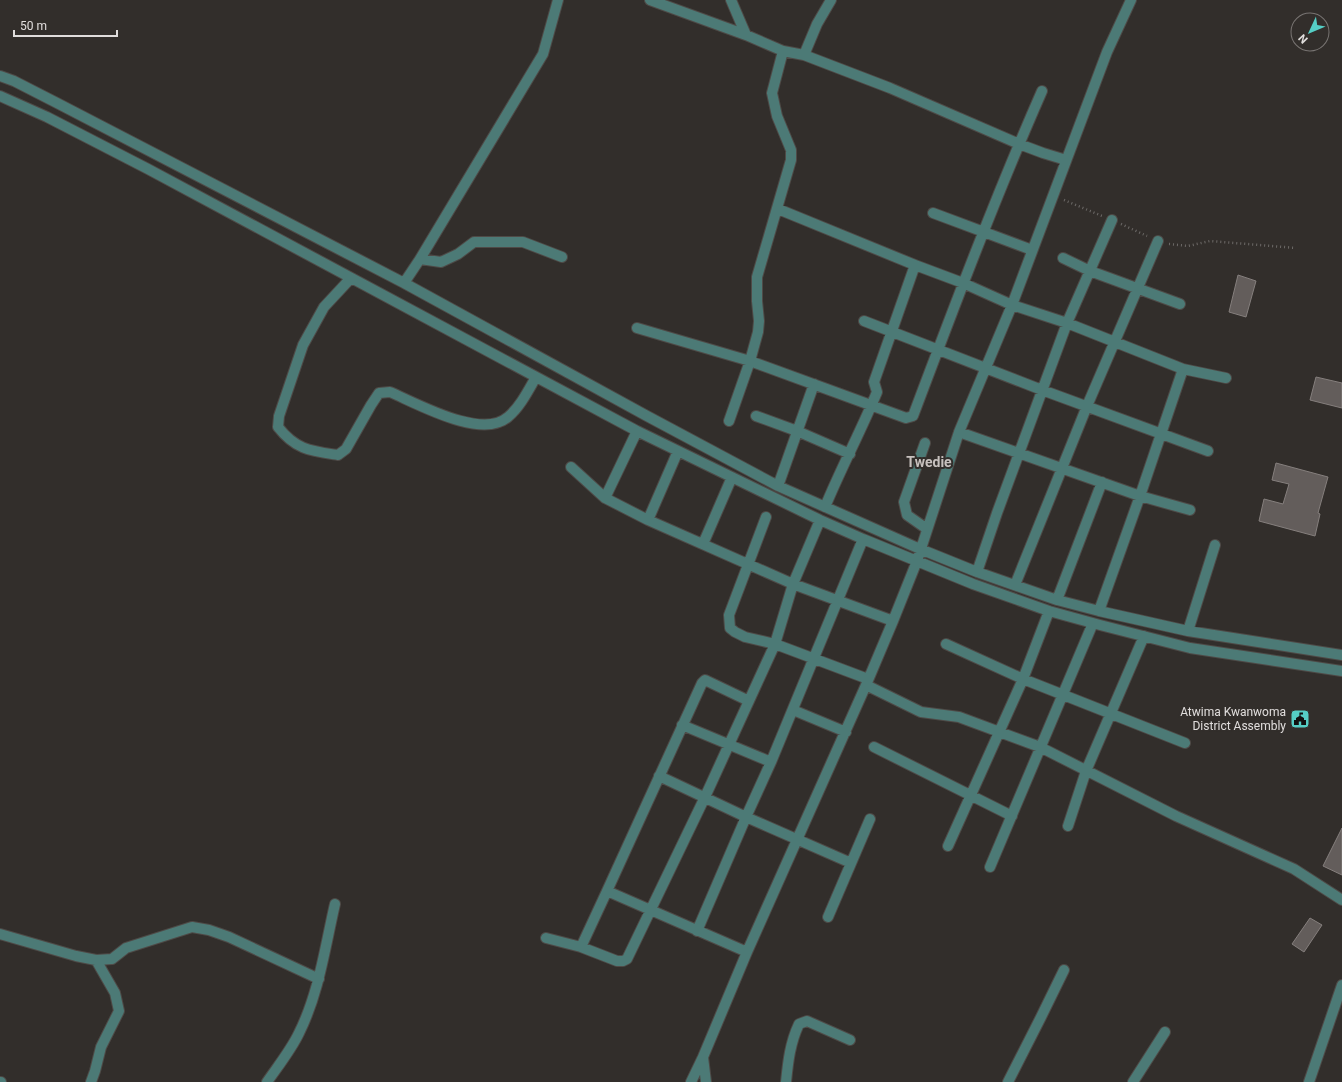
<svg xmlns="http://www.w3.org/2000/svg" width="1342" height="1082" viewBox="0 0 1342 1082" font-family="Roboto,sans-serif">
<rect width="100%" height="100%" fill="#322e2b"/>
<path fill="#635d5b" stroke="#857f7d" d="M1238,275l18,6 -10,36 -17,-5z
M1316,377l26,6v25l-32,-8z
M1276,463l52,14 -10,36 2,1 -5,22 -56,-15 5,-22 19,5 6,-20 -17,-4z
M1342,828v47l-19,-9z
M1310,918l12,7 -18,27 -12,-8z"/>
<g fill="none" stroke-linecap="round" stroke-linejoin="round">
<g stroke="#4e4a47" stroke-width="12">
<path id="minor" d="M650,0l96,35 37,16 21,4 86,33 129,56 24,9 23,7
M731,0l15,35
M804,55l13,-31 14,-24
M0,76l14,5 43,22 347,180 243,133 131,70 142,63 57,23 80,28 42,11 89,20 154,24
M0,96l47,21 101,52 489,262 183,89 43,19 110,45 76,27 51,14 90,23 152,23
M778,209l137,56 48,18 49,22 55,18 116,46 43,9
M933,213l99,37
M1063,258l27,13 90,33
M420,259l21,3 17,-8 16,-12h49l39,15
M351,278l-27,29 -21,38 -24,71 -1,11c18,23 33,24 60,28l8,-6 25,-44 8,-12 11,-1c28,12 92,48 118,25 12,-10 20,-26 28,-40
M404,283l16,-24 123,-205 15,-54
M864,321l178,69 166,61
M637,328l113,33 156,57 7,-2c41,-109 82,-218 129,-325
M756,416l41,15 53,23
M729,421l21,-60 8,-29 1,-11 -2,-20v-24l34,-117v-10l-14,-34 -5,-23 11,-42
M959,432l181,64 50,14
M925,443l-21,59 3,13 20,14
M571,467l34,31 43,22 145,64 100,37
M778,486l36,-102
M605,498l32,-67
M825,507c16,-39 36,-76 52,-115l-3,-10 41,-117
M766,517l-37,98 1,13 5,4 10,5 30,7 93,35
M648,520l30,-69
M703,544l29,-67
M977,572l20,-59 70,-190 45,-103
M1015,585l72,-179 71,-165
M1057,600l45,-118
M1099,611l41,-115 43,-127
M1188,631l27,-86
M946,644l77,35 162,64
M866,685l55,27 38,5 81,30 136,69 118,53 48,31
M793,710l53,22
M682,725l89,37
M874,747l138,69
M659,776l87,41 105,46
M1068,826l18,-55 58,-135
M948,846l75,-167 26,-68
M990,867l103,-244
M828,917l42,-98
M697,931l49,-114 25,-55 92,-223
M0,934l76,22 20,4 16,-1 14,-11 66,-21 17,3 20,7 90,42
M546,938l35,9 36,14h6l4,-2 78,-162 70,-153 18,-60 27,-64
M581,947l26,-56
M747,952l-140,-61 95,-208 3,-3 44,21
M703,1057l3,25
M0,1082h1
M91,1082l4,-11 6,-24 18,-36 -4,-18 -19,-33
M267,1082c11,-16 24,-32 32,-49 20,-40 26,-86 36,-129
M691,1082l12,-25 44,-105 119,-267 27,-64 24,-60 42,-129 53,-127 95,-253 24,-52
M786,1082c2,-20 4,-39 13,-58l8,-3 43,19
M1008,1082l33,-65 23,-47
M1133,1082l32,-50
M1309,1082l33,-97"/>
</g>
<path stroke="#6d6a68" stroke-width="2.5" stroke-dasharray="1 3" stroke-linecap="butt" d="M1064,200l38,16
M1121,224l26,12
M1169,244l19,2 22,-5 86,7"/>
<use href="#minor" stroke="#4c7a76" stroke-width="10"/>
</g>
<defs>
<g id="civic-square" transform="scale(1)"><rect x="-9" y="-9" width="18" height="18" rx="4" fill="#55cec5" stroke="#322e2b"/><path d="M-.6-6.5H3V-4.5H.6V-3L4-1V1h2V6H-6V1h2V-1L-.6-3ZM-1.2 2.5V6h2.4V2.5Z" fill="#111"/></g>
</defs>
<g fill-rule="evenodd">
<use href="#civic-square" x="1300" y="719"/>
</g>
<g text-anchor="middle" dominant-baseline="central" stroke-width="4" stroke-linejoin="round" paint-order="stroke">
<g font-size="12" fill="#e0dddc" stroke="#322e2b" text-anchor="end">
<text x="1286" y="712">Atwima Kwanwoma<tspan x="1286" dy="14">District Assembly</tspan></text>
</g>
<g font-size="14" font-weight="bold" fill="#c7c1be" stroke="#322e2b">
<text x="929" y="462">Twedie</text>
</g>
</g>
<g transform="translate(1310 32) rotate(226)"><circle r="19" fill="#322e2b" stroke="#787472"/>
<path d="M0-3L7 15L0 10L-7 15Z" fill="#55cec5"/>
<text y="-6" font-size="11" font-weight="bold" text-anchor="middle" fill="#e0dddc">N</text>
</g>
<path d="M14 30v6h103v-6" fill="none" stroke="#e0dddc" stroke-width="2"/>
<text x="20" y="30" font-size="12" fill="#e0dddc" stroke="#322e2b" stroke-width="3" paint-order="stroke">50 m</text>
</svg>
